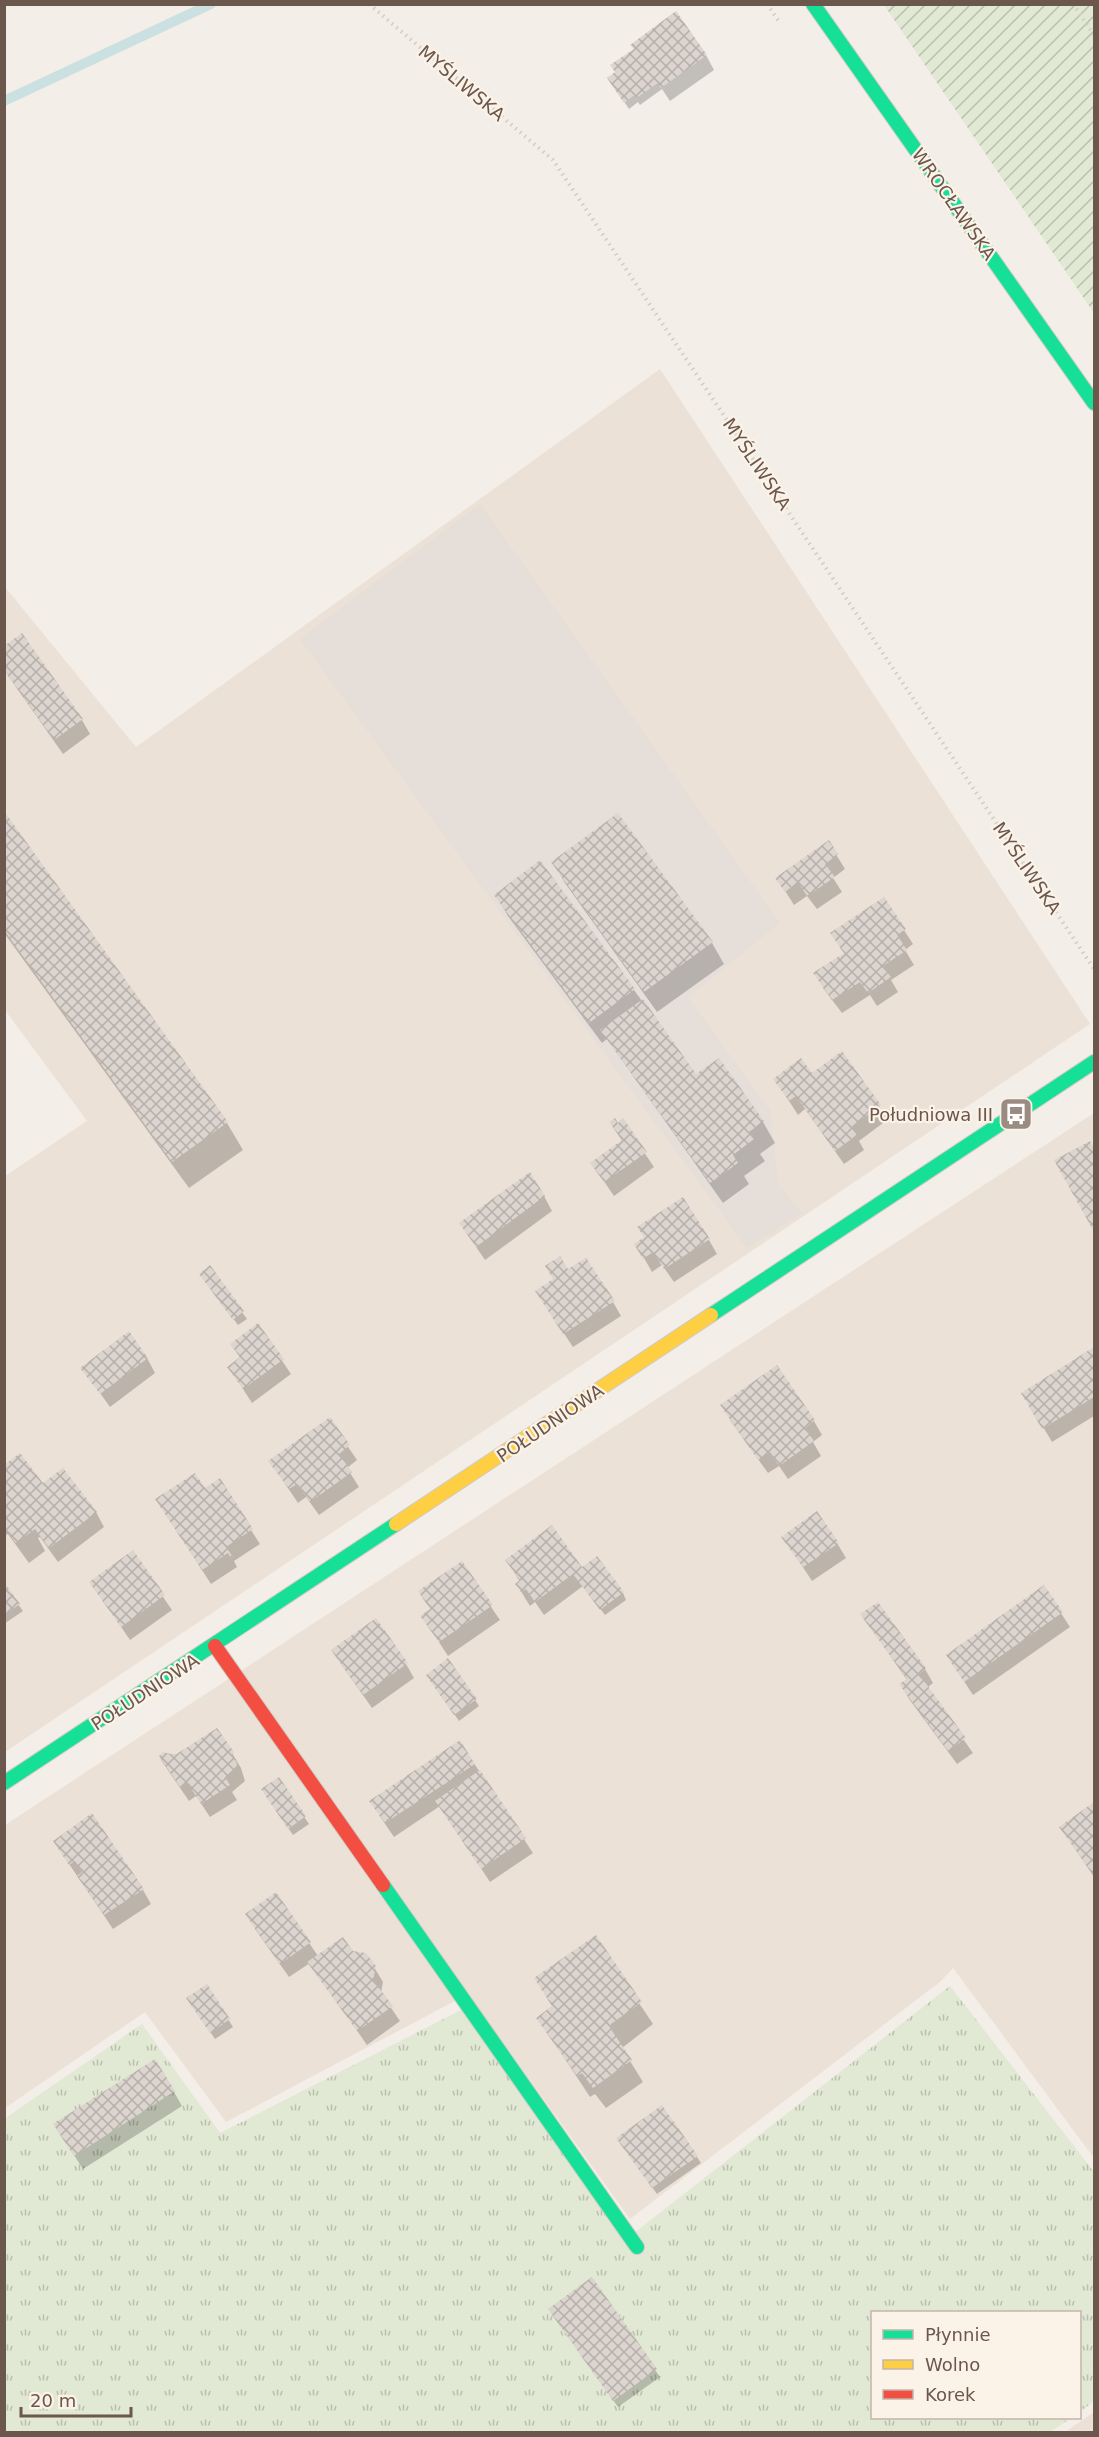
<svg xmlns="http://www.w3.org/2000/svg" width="1099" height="2437" viewBox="0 0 1099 2437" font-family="'DejaVu Sans',sans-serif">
<defs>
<pattern id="grass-tufts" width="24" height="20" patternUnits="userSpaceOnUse" patternTransform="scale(1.5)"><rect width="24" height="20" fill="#e1e8d4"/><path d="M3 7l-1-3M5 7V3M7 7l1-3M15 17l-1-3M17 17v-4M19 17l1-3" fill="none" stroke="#babfae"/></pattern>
<pattern id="garden-furrows" width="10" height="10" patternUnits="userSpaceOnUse" patternTransform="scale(1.5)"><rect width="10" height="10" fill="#e1e8d4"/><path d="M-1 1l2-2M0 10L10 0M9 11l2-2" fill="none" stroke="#babfae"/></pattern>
<pattern id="building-cross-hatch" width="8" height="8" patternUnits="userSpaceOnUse" patternTransform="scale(1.5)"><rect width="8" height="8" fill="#dcd4ce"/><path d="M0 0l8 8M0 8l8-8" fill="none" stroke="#b6afa9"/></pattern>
</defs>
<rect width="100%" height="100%" fill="#f3eee8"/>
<path fill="#ece1d6" d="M660,369l430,655 -1085,728v-576l82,-55 -82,-111v-423l131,160z
M1094,1113v1045l-141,-190 -12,13 -311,238 -162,-225 -242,128 -81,-110 -140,96v-283z
M1094,2412v20h-29z"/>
<path fill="#e5ded9" d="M480,504l300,419 -92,74 83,115 7,72 24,29 -55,35 -447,-609z"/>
<path fill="url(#grass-tufts)" d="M950,1986l144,186v229l-14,11v-100h-208v106h199l-21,14h-1045l-1,-313 138,-95 78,109 245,-125 164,229z"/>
<path fill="url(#garden-furrows)" d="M884,5h210v308z"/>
<path fill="#0003" d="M706,55l8,15 -44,31 -8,-12 -22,16 -2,-3 -9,7 -16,-24z
M4,670l78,50 8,14 -27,20z
M4,814l223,309 16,27 -54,38 -185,-255z
M618,815l94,128 12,21 -67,48 -92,-129 -12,-21z
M829,843l16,26 -12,9 9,14 -25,17 -10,-13 -13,9 -17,-27z
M496,895l138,95 62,86 67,46 12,21 -15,11 5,7 -21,15 5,8 -26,19 -116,-164 -5,4 -94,-127z
M884,899l29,45 -8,6 9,15 -23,15 7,12 -21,14 -7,-11 -28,18 -19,-25 22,-34 -5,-6z
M811,1075l68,31 8,14 -28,21 5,9 -20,14 -39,-55 -7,6 -23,-36z
M623,1121l31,46 -40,29 -13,-19 21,-36 -11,-18 7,2z
M1090,1143l4,8v78l-38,-68z
M544,1196l8,15 -67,49 -15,-22z
M709,1240l8,14 -43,28 -12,-17 -10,7 -16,-28z
M210,1267l37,52 -9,6 -33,-44z
M568,1272l45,30 8,14 -48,31 -28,-42z
M258,1325l33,49 -39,29 -23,-36 12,-8 -9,-15z
M1094,1349v67l-42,26 -29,-49z
M147,1358l8,15 -45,34 -28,-39z
M329,1419l28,41 -10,8 12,19 -40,28 -13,-18 -8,6 -28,-42z
M730,1420l84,1 8,14 -9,7 8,14 -33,23 -9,-13 -11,7z
M4,1467l92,45 8,15 -46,35 -18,-25 -2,1 7,13 -16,12 -21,-29 -4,2z
M205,1490l46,40 9,14 -26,17 3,6 -26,17 -45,-70z
M783,1537l54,6 9,15 -34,23z
M133,1553l39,57 -42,30 -39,-57z
M507,1560l75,9 41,24 3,7 -21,15 -22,-29 -39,29 -9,-13 -5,4 -5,-8 -8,-14 3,-2z
M461,1563l39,57 -52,36 -17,-26z
M4,1585l19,26 -19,13z
M1044,1587l26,40 -97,68 -17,-26z
M862,1615l63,54 8,14 -6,5 46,65 -16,11 -48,-65 -8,-14 6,-5z
M341,1664h65l8,14 -42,30z
M432,1682l43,18 4,6 -20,15z
M460,1742l73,111 -43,29 -50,-76 -46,31 -15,-22z
M232,1753l9,15 4,13 -13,11 5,8 -27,17 -14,-21 -7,5 -28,-41v-5z
M278,1779l31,45 -16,11 -27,-39z
M1094,1804v73l-33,-49z
M63,1855l80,35 8,14 -38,25z
M276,1894l42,62 34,-4 22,15 9,15 -2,11 19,28 -33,24 -57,-82 -21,14 -34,-48z
M595,1937l58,87 -31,24 21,34 -37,26 -11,-14 -5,3 -52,-79 15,-11 -17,-28z
M207,1986l26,41 -18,12 -23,-34z
M174,2092l8,14 -99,63 -20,-31z
M622,2145l75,12 4,6 -44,31z
M592,2280l68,97 -42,30 -64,-91z"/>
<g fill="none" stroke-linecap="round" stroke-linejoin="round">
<path stroke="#cbe1e1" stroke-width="10" d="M4,101l207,-97"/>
</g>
<path fill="url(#building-cross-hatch)" d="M676,11l31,44 -46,33 -3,-5 -23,16 -2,-3 -9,7 -17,-25 8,-6 -5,-7 24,-16 -4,-4z
M22,633l61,86 -29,21 -50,-70v-24z
M4,811l224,311 -56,40 -168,-232z
M618,813l95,129 -69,50 -93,-130z
M829,840l9,14 -13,10 10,13 -28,19 -9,-14 -13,10 -10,-14z
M540,860l95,129 -46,34 -95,-128z
M884,897l22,32 -9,6 10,15 -24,16 8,11 -23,16 -8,-11 -28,18 -19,-27 31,-20 -14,-20z
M643,999l53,75 23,-16 45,63 -15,11 5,7 -21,16 5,8 -28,20 -110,-153z
M842,1051l39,54 -30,22 6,8 -22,16 -39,-55 -7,5 -16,-22 28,-21 11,15z
M615,1118l3,5 5,-5 24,34 -43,30 -14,-19 32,-23 -13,-18z
M1090,1141l4,7v84l-40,-72z
M530,1172l15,24 -69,51 -17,-24z
M683,1197l27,42 -46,30 -11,-17 -10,7 -9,-15 10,-7 -7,-10z
M560,1256l8,13 18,-11 29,43 -52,33 -28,-43 18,-12 -8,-13z
M210,1265l34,46 -11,9 -34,-46z
M258,1323l26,36 -41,30 -16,-22 13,-10 -10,-13z
M129,1331l19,27 -48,36 -20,-26z
M1094,1347v50l-52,32 -21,-36z
M777,1365l38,55 -10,8 9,13 -35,25 -9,-14 -12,8 -38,-55z
M330,1417l20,28 -11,9 13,18 -42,30 -13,-18 -8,5 -21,-28z
M20,1453l23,30 20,-15 34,44 -48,36 -14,-19 -19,14 -12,-16v-62z
M195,1473l10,15 15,-10 33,51 -27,18 7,10 -2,1 -3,-5 -26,17 -47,-71z
M817,1511l22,32 -36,24 -22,-30z
M552,1525l30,42 15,-11 27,36 -24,18 -27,-36 -38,28 -9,-13 -5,3 -6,-8 5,-4 -15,-20z
M133,1550l32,45 -44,32 -32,-45z
M462,1561l31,44 -54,37 -19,-26 10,-7 -12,-18z
M4,1582l16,22 -16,11z
M1044,1585l19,27 -99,70 -18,-27z
M878,1602l48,66 -7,6 47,64 -18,13 -49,-67 8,-5 -47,-65z
M376,1618l32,45 -45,32 -32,-45z
M448,1658l29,41 -23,16 -28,-40z
M217,1728l17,24 -3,3 5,4 1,7 -12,11 5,8 -29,19 -14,-22 -7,5 -21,-31 4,-4 12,3z
M460,1740l15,24 -90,59 -16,-22z
M480,1770l46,68 -45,31 -46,-68z
M279,1777l27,39 -18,13 -27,-40z
M1094,1802v69l-2,2 -33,-46z
M92,1813l52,76 -40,26 -27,-39 5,-4 -7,-11 -6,4 -16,-24z
M276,1892l35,50 -31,22 -35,-50z
M596,1935l46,67 -31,22 -1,4 22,32 -39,28 -11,-15 -5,3 -41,-58 16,-12 -18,-28z
M343,1937l10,14 13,2 10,13 -3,14 20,26 -36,25 -50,-69z
M207,1984l23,35 -20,14 -24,-35z
M155,2059l20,32 -101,65 -21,-32z
M662,2105l36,51 -46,32 -36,-50z
M592,2277l65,92 -44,32 -65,-92z"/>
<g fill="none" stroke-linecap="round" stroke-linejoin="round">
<g stroke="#d2cbc4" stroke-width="16">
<path id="fast" d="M813,4l281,399
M711,1315l383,-253
M4,1783l392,-259
M383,1885l254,362"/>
</g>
<g stroke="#d2cbc4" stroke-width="16">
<path id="slow" d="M396,1524l315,-209"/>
</g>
<g stroke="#d2cbc4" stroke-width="16">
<path id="jam" d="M215,1646l168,239"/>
</g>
<path stroke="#d2ccc7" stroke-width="4" stroke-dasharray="1.5 4.5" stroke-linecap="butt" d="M369,4l184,156 541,809
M767,4l13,19
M1073,4l21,31"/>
<use href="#fast" stroke="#16e098" stroke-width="14"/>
<use href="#slow" stroke="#ffcf43" stroke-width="14"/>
<use href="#jam" stroke="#f24e42" stroke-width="14"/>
</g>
<defs>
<g id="bus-square" transform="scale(1.725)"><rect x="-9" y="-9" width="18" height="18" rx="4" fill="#9b8c83" stroke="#fcf3e8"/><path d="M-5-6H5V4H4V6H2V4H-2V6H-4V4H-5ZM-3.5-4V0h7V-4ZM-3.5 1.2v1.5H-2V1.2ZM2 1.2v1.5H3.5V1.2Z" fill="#fff"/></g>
</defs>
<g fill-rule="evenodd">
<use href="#bus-square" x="1016" y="1114"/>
</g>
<g text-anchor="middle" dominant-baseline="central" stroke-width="4.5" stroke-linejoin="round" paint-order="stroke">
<g font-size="18" fill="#6c574d" stroke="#fcf3e8">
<text transform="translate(462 83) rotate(40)">MYŚLIWSKA</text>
<text transform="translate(954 204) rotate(55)">WROCŁAWSKA</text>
<text transform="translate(757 464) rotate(56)">MYŚLIWSKA</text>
<text transform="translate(1027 868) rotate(56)">MYŚLIWSKA</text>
<text transform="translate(550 1423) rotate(-34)">POŁUDNIOWA</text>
<text transform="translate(145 1692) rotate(-33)">POŁUDNIOWA</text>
</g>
<g font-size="18" fill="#6c574d" stroke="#fcf3e8" text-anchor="end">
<text x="993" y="1114">Południowa III</text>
</g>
</g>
<rect width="1099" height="2437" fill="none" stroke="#6c574d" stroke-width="12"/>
<rect x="871" y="2311" width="210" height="108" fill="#fcf3e8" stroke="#c2b5aa" stroke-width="1.5"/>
<rect x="883" y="2330" width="30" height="9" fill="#16e098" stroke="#c2b5aa" stroke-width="1.5"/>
<text x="925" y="2341" font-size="18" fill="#6c574d">Płynnie</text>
<rect x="883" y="2360" width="30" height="9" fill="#ffcf43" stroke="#c2b5aa" stroke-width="1.5"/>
<text x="925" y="2371" font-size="18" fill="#6c574d">Wolno</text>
<rect x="883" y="2390" width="30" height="9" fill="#f24e42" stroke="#c2b5aa" stroke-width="1.5"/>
<text x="925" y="2401" font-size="18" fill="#6c574d">Korek</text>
<path d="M21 2407v9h110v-9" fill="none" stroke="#6c574d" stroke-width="3"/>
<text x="30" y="2407" font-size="18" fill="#6c574d" stroke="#fcf3e8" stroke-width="4.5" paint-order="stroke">20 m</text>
</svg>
